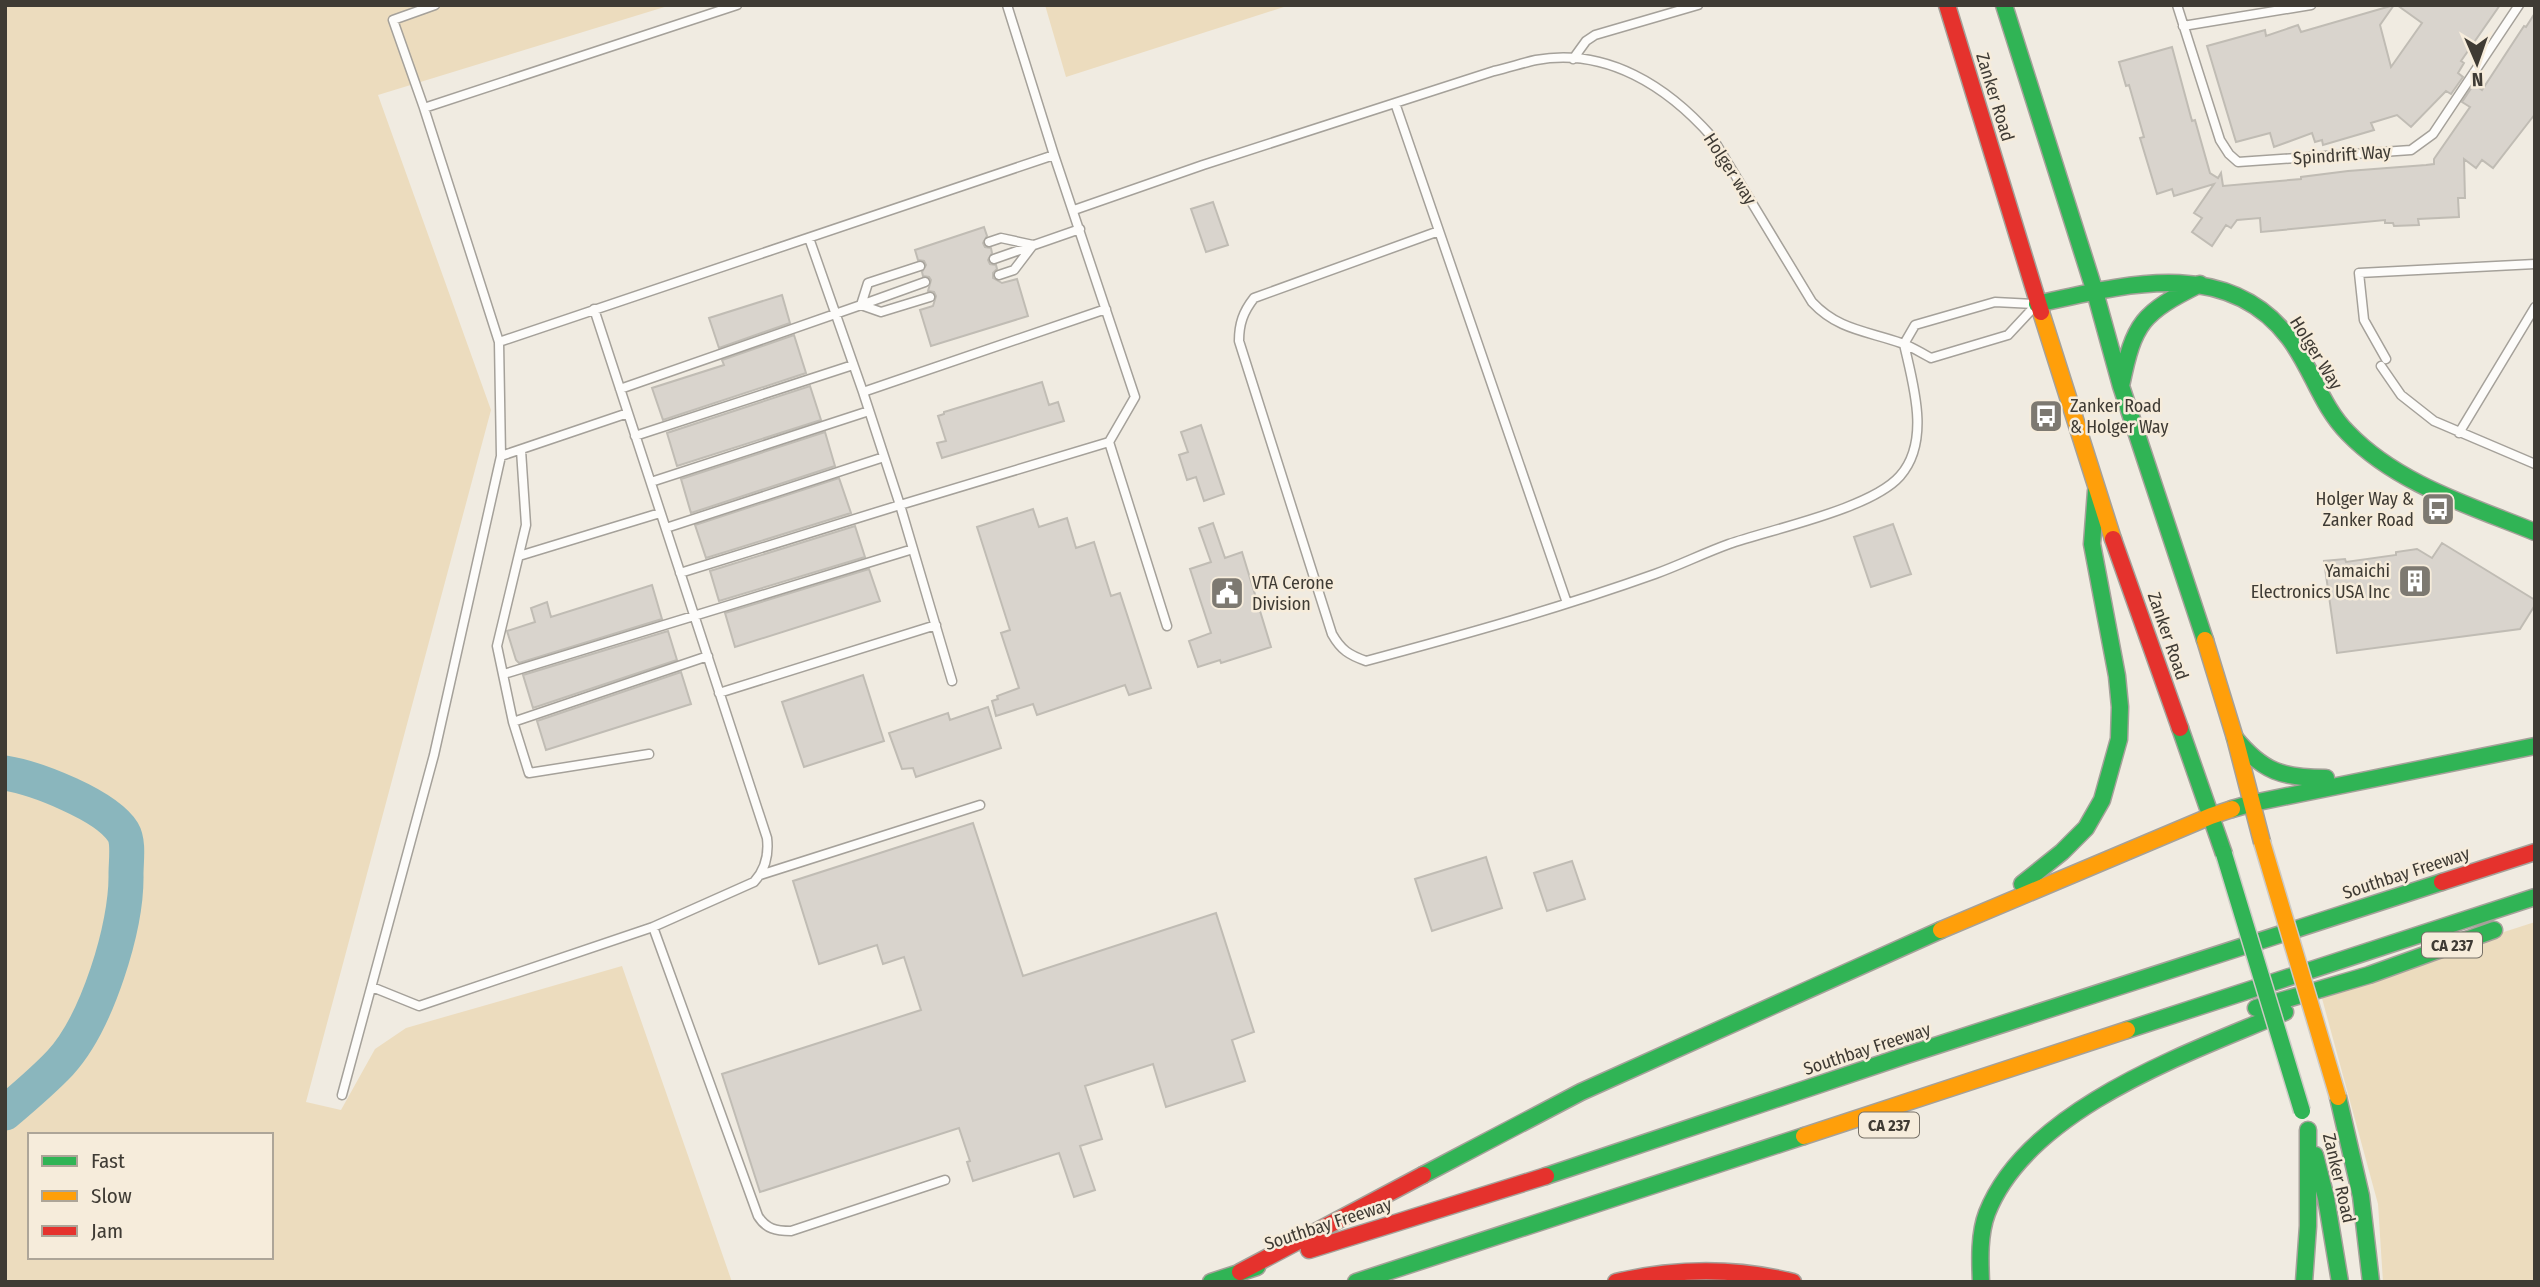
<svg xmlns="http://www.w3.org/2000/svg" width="2540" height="1287" viewBox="0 0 2540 1287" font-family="'Fira Sans Condensed',sans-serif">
<rect width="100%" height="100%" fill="#f0ebe1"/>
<path fill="#ecdcbe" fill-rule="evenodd" d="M5,5h666l-293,90 113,315 -185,692 35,8 34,-61 31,-21 216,-62 110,316h-727zM30,1135h241v122h-241z
M1045,5h245l-224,72z
M2535,922v360h-152l-5,-78 -58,-213z"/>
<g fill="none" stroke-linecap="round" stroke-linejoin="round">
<path stroke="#8ab6bd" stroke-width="35" d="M5,773c31,5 101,32 118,59 6,10 3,30 3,42 1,53 -29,149 -66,189 -16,17 -36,34 -55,50"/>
</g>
<path fill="#d9d4cd" stroke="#c0bcb4" stroke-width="2" d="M2394,5l-14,20 11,42 31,-44 -25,-18h103l-39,56 3,2 -6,10 5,4 -12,17 -5,-3 -35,36 -14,-12 -26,8 3,7 -51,15 -1,-5 -7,2 -3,-9 -38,14 -4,-14 -34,9 -29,-96 58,-16 1,6 32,-11 3,7z
M2535,13v101l-42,54 -11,-8 -6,8 -12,-9 1,39h-7l1,19 -41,2 1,6 -25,1 -1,-3h-8v-3l-124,12 -1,-14 -23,2 -6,8 -5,-3 -14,21 -20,-14 10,-14 -8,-5 20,-29 -40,12 -2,-7 -15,5 -17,-56 4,-1 -15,-52 -3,1 -7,-24 53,-15 20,74 3,-1 15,53 8,5 3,-5 2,13 78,-7v-2l47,-6 78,-6 8,-1v-5l36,-52 -8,-5 12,-18 8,6 42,-64 2,1z
M1213,202l15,43 -22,7 -15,-43z
M984,227l3,9 -4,7 2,4 6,1 1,5 -4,7 2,4 6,1 1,4 -4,4v5l9,5 15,-4 11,37 -97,30 -11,-36 13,-4 3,-10 -2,-4 -6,-1 3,-11 -2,-3 -6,-1 -1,-4 4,-7 -2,-4 -6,-1 -3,-10z
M782,295l8,28 -71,25 -10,-30z
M794,335l12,38 -143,47 -11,-32 72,-23 -2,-5z
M1042,382l7,23 9,-3 6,19 -122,37 -5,-15 9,-2 -8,-25 6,-2v-2z
M810,386l11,34 -144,46 -10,-33z
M1201,425l23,69 -20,7 -8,-24 -9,3 -8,-25 9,-3 -7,-20z
M825,432l10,34 -144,47 -10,-34z
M839,478l12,35 -145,45 -11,-33z
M1033,509l6,18 28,-9 9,30 18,-6 17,54 9,-3 31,95 -22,7 -4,-10 -88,30 -4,-11 -37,12 -4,-15 6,-2 -1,-3 22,-8 -18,-55 9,-3 -33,-103z
M1213,523l12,35 17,-6 29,95 -50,16 -1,-3 -22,7 -9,-26 22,-8 -21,-64 21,-7 -12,-34z
M1893,524l18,50 -40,13 -17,-50z
M855,526l10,31 -146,44 -9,-30z
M2442,543l93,57v5l-15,24 -183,24 -13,-92 21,-2 1,3 50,-7v-3l21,-3 15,9z
M869,569l11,32 -145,46 -10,-34z
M652,585l10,34 -143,44 -3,-3 -9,-29 28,-9 -4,-14 16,-6 4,15z
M668,631l9,29 -144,48 -10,-33z
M681,672l10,32 -145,46 -9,-29z
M863,675l21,66 -80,26 -22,-65z
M988,707l13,41 -85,29 -3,-9 -11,1 -13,-36 59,-20 2,7z
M973,823l50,153 193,-63 38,119 -22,8 13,41 -79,26 -13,-43 -68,22 17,53 -22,7 15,44 -21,7 -15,-44 -86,28 -6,-19 3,-1 -11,-33 -199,64 -38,-118 199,-64 -17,-53 -21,7 -6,-19 -58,19 -26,-83z
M1486,857l16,51 -70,23 -17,-52z
M1572,861l13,38 -38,12 -13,-38z"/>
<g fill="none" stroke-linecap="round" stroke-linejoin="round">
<g stroke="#a5a19a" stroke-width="11">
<path id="lane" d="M737,5l-313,103 75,234 555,-187
M1007,5l47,150 81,242 -26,45 58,184
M2177,5l43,135 9,14 9,8 173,-12 22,-16 86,-129
M2183,26l128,-21
M1573,59l13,-18 9,-6 103,-30
M1395,103l172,500
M424,108l-31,-88 42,-15
M1074,210l129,-45 291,-94c14,-3 28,-8 42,-11 71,-13 132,27 176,77l100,165c26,28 55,29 89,41 10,3 20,10 30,15l77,-23 27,-29
M1439,231l-185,67c-11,14 -15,26 -15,43l93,293c9,16 17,21 34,27 97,-26 194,-53 289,-87 25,-9 49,-21 74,-30 43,-15 142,-35 171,-68 31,-35 13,-92 4,-132
M809,238l54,154
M989,242l12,-4 32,7
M994,259l86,-30
M999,275l15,-5 19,-25
M861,305l7,-22 52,-17
M861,305l64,-23
M594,309l173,529c2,17 -1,31 -13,44l-101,45 105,289c8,13 18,15 33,15l154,-51
M499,342l2,114
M1904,344l11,-19 80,-23 39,2
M2386,359l-22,-39 -5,-47 176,-9
M2381,366l20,29 33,26 101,43
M620,389l241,-84 20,7 49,-15
M2459,433l76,-126
M635,436l218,-71
M521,450l5,75 -29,121 16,76 16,51 120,-19
M651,482l218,-71
M666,528l218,-71
M519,556l141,-43
M680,573l220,-68 -37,-113 243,-83
M504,674l409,-125
M952,681l-52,-176 209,-63
M719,693l217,-68
M513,722l195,-66
M760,875l220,-70
M372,987l47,19 234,-79
M342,1095l92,-340 67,-299 127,-43"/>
</g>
<g stroke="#a5a19a" stroke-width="19">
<path id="fast" d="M2004,5l91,287 26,94 84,254
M2037,304c86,-19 190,-48 252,34 23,30 32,68 59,95 49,51 123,73 187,99
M2121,386c13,-64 21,-73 79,-102
M2180,728l44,126
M2235,738c28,34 48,40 91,40
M2232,809l21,-6 282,-57
M2022,884l40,-32 24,-24 16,-28 17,-61 1,-32 -3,-31 -25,-132 4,-53
M2256,1008l113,-33 125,-45
M2127,1030l408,-133
M2338,1097l23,99 10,86
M2315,1155l11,43 14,84
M1423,1175l158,-83 360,-162
M1546,1176l361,-121 535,-173
M1211,1282l46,-15
M1356,1282l448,-146
M1981,1282c-1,-22 -2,-48 6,-69 41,-105 202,-160 298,-201
M2304,1282l4,-56v-96"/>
</g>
<g stroke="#a5a19a" stroke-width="19">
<path id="slow" d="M2041,312l72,227
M2205,640l30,98 27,104
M1941,930l270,-114 21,-7
M1804,1136l323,-106"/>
</g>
<g stroke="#a5a19a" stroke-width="19">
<path id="jam" d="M1947,5l94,307
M2113,539l67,189
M2442,882l93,-30
M1309,1250l237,-74
M1240,1272l183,-97
M1616,1282c60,-14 117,-15 177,0"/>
</g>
<use href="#lane" stroke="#fdfcfa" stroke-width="8"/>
<use href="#fast" stroke="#30b455" stroke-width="16"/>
<use href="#slow" stroke="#ff9f0a" stroke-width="16"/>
<use href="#jam" stroke="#e5322d" stroke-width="16"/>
<g stroke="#ccc9c4" stroke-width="19" stroke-linecap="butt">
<path id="fast-bridge" d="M2224,854l78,257"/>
</g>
<g stroke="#ccc9c4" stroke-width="19" stroke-linecap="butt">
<path id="slow-bridge" d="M2262,842l76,255"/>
</g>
<use href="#fast-bridge" stroke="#30b455" stroke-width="16"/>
<use href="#slow-bridge" stroke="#ff9f0a" stroke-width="16"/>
</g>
<defs>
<g id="bus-square" transform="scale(1.75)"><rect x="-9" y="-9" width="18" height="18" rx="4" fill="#7d7971" stroke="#f6ecdb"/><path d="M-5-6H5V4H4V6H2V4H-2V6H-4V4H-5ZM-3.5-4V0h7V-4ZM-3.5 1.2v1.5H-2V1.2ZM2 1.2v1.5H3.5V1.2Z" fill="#fff"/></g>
<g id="building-square" transform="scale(1.75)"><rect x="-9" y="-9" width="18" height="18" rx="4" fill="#7d7971" stroke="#f6ecdb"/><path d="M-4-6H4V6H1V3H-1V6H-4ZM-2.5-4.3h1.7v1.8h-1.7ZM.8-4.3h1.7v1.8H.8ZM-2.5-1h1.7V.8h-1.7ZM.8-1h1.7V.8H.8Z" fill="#fff"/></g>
<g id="civic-square" transform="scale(1.75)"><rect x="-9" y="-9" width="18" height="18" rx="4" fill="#7d7971" stroke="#f6ecdb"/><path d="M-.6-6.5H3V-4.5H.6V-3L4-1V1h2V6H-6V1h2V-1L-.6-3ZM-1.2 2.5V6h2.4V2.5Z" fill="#fff"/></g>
</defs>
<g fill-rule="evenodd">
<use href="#bus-square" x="2046" y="416"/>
<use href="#bus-square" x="2438" y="509"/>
<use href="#building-square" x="2415" y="581"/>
<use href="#civic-square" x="1227" y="593"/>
</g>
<g text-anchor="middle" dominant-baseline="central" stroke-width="5" stroke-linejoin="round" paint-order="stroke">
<g fill="#f6ecdb" stroke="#767066" stroke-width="2">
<rect x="2422" y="932.5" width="60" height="25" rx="5"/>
<rect x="1859" y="1112.5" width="60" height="25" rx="5"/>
</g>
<g font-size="16" font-weight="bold" fill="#3f3b34">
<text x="2452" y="945">CA 237</text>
<text x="1889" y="1125">CA 237</text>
</g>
<g font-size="18" fill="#3f3b34" stroke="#f6ecdb">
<text transform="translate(1995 97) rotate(73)">Zanker Road</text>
<text transform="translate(2342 155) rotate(-4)">Spindrift Way</text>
<text transform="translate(1730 169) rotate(57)">Holger way</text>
<text transform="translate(2316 353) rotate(58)">Holger Way</text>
<text transform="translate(2168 636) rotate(71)">Zanker Road</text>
<text transform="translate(2406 873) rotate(-18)">Southbay Freeway</text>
<text transform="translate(1867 1049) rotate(-18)">Southbay Freeway</text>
<text transform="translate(2339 1178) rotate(77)">Zanker Road</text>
<text transform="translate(1328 1224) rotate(-18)">Southbay Freeway</text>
</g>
<g font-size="18" fill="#3f3b34" stroke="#f6ecdb" text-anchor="start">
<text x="2070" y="406">Zanker Road<tspan x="2070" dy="21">&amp; Holger Way</tspan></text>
<text x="2414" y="499" text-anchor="end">Holger Way &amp;<tspan x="2414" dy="21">Zanker Road</tspan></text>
<text x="2390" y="571" text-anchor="end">Yamaichi<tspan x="2390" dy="21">Electronics USA Inc</tspan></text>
<text x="1252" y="583">VTA Cerone<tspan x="1252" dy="21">Division</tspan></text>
</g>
</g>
<rect width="2540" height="1287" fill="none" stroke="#3f3b34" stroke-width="14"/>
<rect x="28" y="1133" width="245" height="126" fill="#f6ecdb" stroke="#ada598" stroke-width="2"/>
<rect x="42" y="1156" width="35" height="10" fill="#30b455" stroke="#ada598" stroke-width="2"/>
<text x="91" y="1168" font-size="21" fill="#3f3b34">Fast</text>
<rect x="42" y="1191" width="35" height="10" fill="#ff9f0a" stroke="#ada598" stroke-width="2"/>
<text x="91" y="1203" font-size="21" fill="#3f3b34">Slow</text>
<rect x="42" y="1226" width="35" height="10" fill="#e5322d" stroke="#ada598" stroke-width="2"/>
<text x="91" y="1238" font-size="21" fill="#3f3b34">Jam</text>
<g transform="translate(2477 63) rotate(178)" stroke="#f6ecdb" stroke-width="5" paint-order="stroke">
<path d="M0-5L12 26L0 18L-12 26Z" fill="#3f3b34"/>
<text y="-10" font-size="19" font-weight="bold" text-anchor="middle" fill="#3f3b34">N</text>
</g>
</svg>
